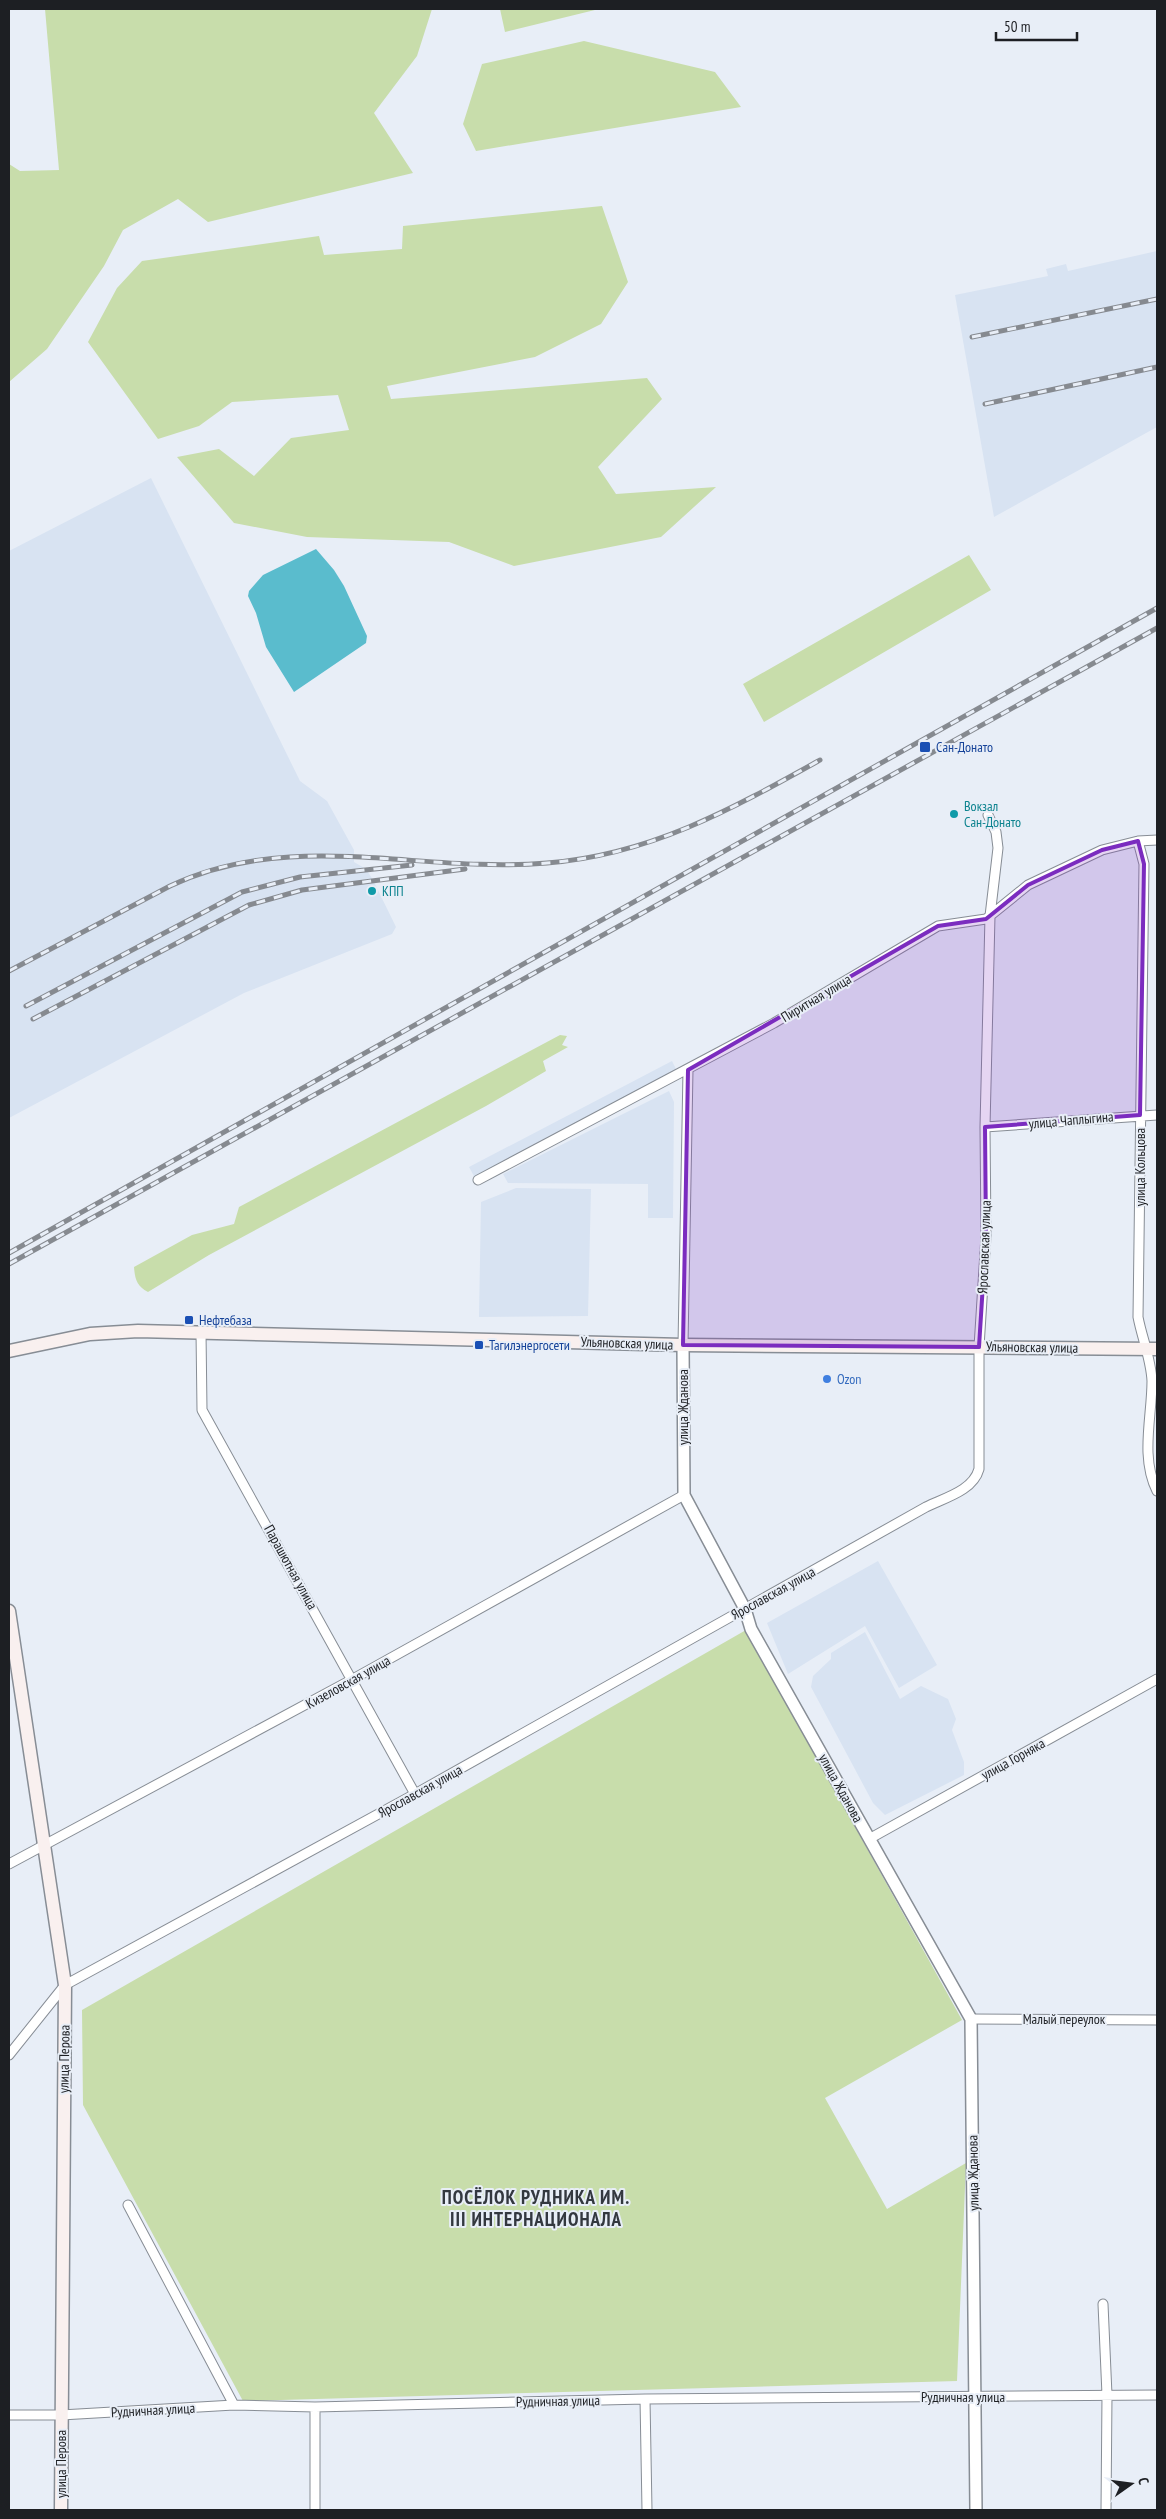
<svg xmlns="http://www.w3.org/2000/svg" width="1166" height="2519" viewBox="0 0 1166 2519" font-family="'PT Sans Narrow',sans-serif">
<rect width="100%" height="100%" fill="#e8eef7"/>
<path fill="#d8e3f2" d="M1157,251v176l-163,90 -39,-222 93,-19 -2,-7 20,-5 2,7z
M151,478l149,303 27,20 27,49v12l12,7 7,11 23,47 -4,7 -148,59 -235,125v-567z
M672,1061l5,10 -202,107 -6,-11z
M669,1091l5,11 -1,116h-25v-34l-140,-1 -5,-9z
M516,1188l75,1 -3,127 -109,1 2,-115z
M878,1561l59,104 -38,23 -34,-62 -77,48 -21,-51z
M865,1632l35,67 21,-13 27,13 8,20 -4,11 12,32v13l-79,40 -12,-12 -62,-116 2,-11 18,-17v-6z"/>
<path fill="#c8ddab" d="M45,9h387l-15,47 -43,57 39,60 -205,49 -30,-23 -55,31 -19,36 -57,83 -38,33v-218l11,7 39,-1z
M500,9h99l-94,23z
M584,41l131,31 26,35 -265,44 -13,-27 19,-60z
M602,206l26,76 -27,42 -66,33 -148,29 4,13 256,-21 15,21 -64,68 18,27 100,-7 -55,50 -147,29 -65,-24 -142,-5 -73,-14 -57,-66 42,-8 35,27 37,-38 58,-8 -11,-35 -106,7 -33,24 -41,13 -70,-97 29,-54 25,-27 177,-25 5,19 78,-6 1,-23z
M969,555l22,35 -227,132 -21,-38z
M560,1035l7,1 -5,9 6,2 -25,14 3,10 -60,35 -277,149 -61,37c-11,-6 -13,-12 -14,-25l58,-32 42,-11 5,-17z
M746,1630l216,390 -137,78 62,111 79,-46 -9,218 -714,20 -160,-296 -1,-95z"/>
<path fill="#5abccd" d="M316,549l18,21 10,16 23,50 -1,7 -72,49 -28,-45 -10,-34 -8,-17 1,-5 14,-16z"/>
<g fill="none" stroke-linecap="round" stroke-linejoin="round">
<g stroke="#878d95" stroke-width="11">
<path id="minor" d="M1138,841l6,23 -6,453c4,21 13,42 14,64 0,36 -12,76 5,110
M985,1127l172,-12
M478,1180l296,-157 164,-97 48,-7 42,-34 36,-17 38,-18 36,-9 19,-1
M201,1332l1,78 213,384
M683,1345l5,-275
M869,1839l288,-160
M9,1864l344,-185 331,-184
M971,2019l186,1
M9,2055l56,-70 350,-191 511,-287c18,-9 47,-16 53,-38v-122l7,-111 -1,-109 5,-211 8,-68 -2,-16 -8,-17
M128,2205l106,200
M1103,2304l4,91 -1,115
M645,2399l2,111
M9,2415h52l173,-10 81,2 330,-8 512,-4
M315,2510v-103"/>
</g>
<g stroke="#878d95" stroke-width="14">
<path id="tertiary" d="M683,1345l1,150 61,114 6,20 220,390 5,491"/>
</g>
<g stroke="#878d95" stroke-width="15">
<path id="secondary" d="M9,1351l81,-17 48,-3 545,14 474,4
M9,1611l56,374 -4,525"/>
</g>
<use href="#minor" stroke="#fff" stroke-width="9"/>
<use href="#tertiary" stroke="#fff" stroke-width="11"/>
<use href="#secondary" stroke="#f9f0ef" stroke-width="12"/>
<g stroke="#868a90" stroke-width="5">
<path id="rail" d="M972,337l185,-38
M985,404l172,-37
M9,971l161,-85c122,-58 250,-12 377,-23 103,-8 185,-54 273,-103
M26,1006l216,-114 58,-15 112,-12
M33,1019l216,-114 53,-15 163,-21
M9,1253l1148,-645
M9,1264l1148,-636"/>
</g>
<use href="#rail" stroke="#e8eef7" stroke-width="3" stroke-dasharray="9" stroke-linecap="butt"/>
</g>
<path fill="#7b2cbf" fill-opacity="0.2" stroke="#7b2cbf" stroke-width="4" stroke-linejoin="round" d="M1138,841l6,23 -4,251 -155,12 1,109 -7,111 -296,-2 5,-275 250,-144 48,-7 42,-34 74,-35z"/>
<g fill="#1a4fb4" stroke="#e8eef7" stroke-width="2">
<rect x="919" y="741" width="12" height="12" rx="2.5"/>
<rect x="184" y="1315" width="10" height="10" rx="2.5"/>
<rect x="474" y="1340" width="10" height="10" rx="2.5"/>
</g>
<g fill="#0f9aa8" stroke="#e8eef7" stroke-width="2">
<circle cx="954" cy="814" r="5"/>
<circle cx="372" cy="891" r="5"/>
</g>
<circle fill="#3f7fe0" stroke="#e8eef7" stroke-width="2" cx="827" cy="1379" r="5"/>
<g text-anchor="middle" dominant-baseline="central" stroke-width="4" stroke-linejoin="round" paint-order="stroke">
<g font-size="14" fill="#164399" stroke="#e8eef7" text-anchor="start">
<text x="936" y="747">Сан-Донато</text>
<text x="199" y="1320">Нефтебаза</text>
<text x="489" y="1345">Тагилэнергосети</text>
</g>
<g font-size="14" fill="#0d838f" stroke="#e8eef7" text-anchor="start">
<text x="964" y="806">Вокзал<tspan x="964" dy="16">Сан-Донато</tspan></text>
<text x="382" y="891">КПП</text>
</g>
<g font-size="14" fill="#1d1f23" stroke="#e8eef7">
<text transform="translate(816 998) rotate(-31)">Пиритная улица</text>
<text transform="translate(1071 1120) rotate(-5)">улица Чаплыгина</text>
<text transform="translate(1140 1167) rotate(-90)">улица Кольцова</text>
<text transform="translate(984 1247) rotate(-88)">Ярославская улица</text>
<text transform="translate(627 1343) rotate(2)">Ульяновская улица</text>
<text transform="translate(1032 1347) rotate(1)">Ульяновская улица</text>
<text transform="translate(683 1407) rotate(-90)">улица Жданова</text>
<text transform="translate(291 1567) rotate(61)">Парашютная улица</text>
<text transform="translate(773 1593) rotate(-29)">Ярославская улица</text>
<text transform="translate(348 1682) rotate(-29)">Кизеловская улица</text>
<text transform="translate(1013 1759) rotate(-29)">улица Горняка</text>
<text transform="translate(841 1788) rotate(61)">улица Жданова</text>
<text transform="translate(420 1791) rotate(-29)">Ярославская улица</text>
<text x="1064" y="2019">Малый переулок</text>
<text transform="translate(64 2059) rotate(-89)">улица Перова</text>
<text transform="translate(973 2173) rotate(-91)">улица Жданова</text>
<text x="963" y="2397">Рудничная улица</text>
<text transform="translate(558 2401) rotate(-1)">Рудничная улица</text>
<text transform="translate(153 2410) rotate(-3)">Рудничная улица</text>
<text transform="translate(61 2464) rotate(-90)">улица Перова</text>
</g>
<g font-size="14" fill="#366cbe" stroke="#e8eef7" text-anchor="start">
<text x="837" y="1379">Ozon</text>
</g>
<g font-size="19" font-weight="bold" letter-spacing="1" fill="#33383f" stroke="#e8eef7">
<text x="536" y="2197">ПОСЁЛОК РУДНИКА ИМ.<tspan x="536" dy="22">III ИНТЕРНАЦИОНАЛА</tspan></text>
</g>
</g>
<rect width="1166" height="2519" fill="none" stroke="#1d1f23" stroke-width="20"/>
<g transform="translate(1131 2484) rotate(76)" stroke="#e8eef7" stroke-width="4" paint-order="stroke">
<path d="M0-4L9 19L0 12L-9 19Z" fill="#1d1f23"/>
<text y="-8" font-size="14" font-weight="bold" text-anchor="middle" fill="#1d1f23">С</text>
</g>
<path d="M996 32v8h81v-8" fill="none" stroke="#1d1f23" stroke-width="2.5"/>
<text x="1004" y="32" font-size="15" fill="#1d1f23" stroke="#e8eef7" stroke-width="4" paint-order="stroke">50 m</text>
</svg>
